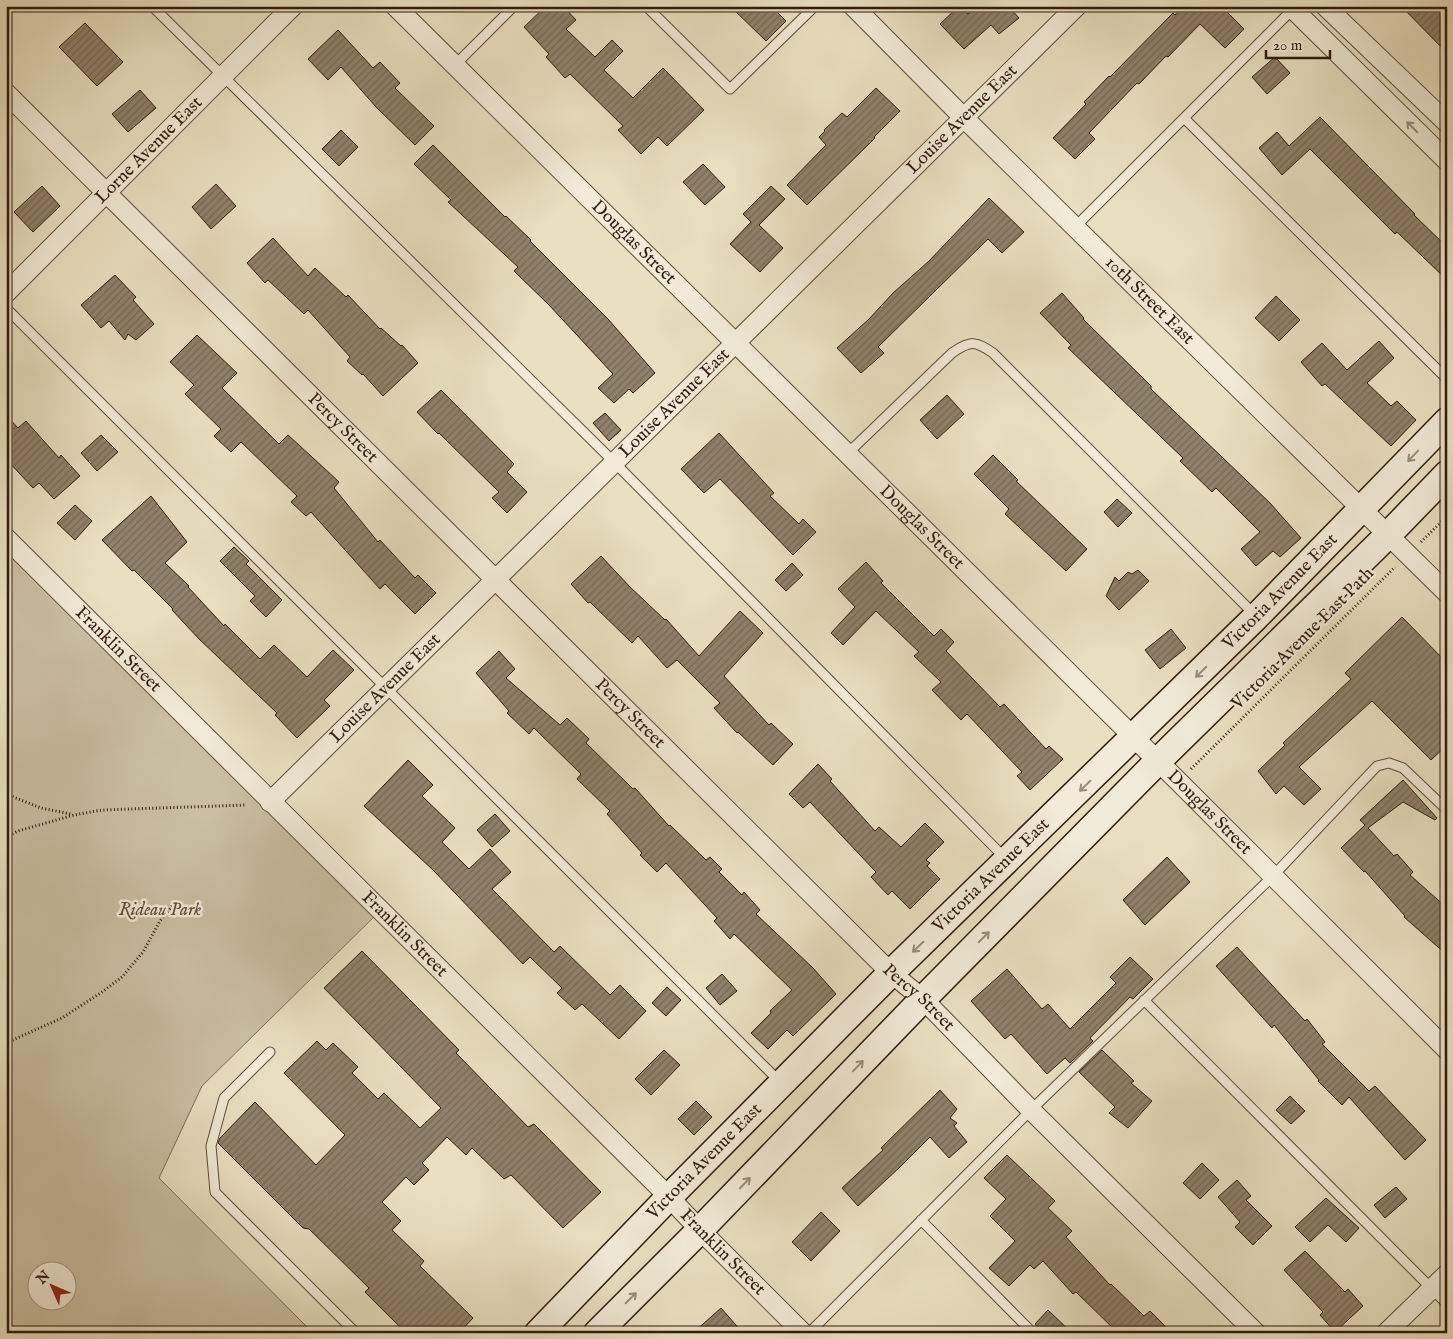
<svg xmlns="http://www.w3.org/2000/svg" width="1453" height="1339" viewBox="0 0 1453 1339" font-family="'IM FELL English',serif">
<defs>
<pattern id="building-hatch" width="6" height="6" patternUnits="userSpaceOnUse" patternTransform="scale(1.25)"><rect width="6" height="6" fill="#90816b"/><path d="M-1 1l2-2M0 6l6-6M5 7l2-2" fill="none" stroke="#766956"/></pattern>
</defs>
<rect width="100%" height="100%" fill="#e9e0c1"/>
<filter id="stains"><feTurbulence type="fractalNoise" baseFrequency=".004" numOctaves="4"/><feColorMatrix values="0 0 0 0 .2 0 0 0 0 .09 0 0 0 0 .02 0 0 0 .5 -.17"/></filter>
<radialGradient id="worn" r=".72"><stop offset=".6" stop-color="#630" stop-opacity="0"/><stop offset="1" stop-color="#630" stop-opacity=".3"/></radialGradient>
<path fill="#cabfa3" stroke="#7d6d58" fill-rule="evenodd" d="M6,538l375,372 -179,176 -43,92 154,155h-307zM38,1272h30v30h-30z"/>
<path fill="url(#building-hatch)" stroke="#301b0e" d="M546,6h17l13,14 -10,9 29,28 17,-17 11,11 -19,19 29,28 30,-30 41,42 -37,36 -9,-9 -17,17 -23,-24 5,-4 -53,-52 -5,4 -19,-21 3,-3 -25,-27z
M730,6h41l15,15 -20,20z
M959,6l9,8 9,-8h35l-2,2 9,10 -20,16 -8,-9 -27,24 -24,-25z
M1182,6h39l23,23 -19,19 -25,-24 -32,33 -2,-1 -27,28 -2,-1 -48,50 6,6 -20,20 -22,-21 33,-34 -2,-2 25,-26 1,1 63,-64 2,2z
M1401,6h41l5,5v42z
M85,23l38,39 -26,24 -38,-39z
M338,30l35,38 7,-6 20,21 -5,5 39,38 -19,19 -39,-38 -35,-40 -13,13 -20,-21z
M1275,57l15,16 -23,21 -15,-17z
M876,88l24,23 -26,26 1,1 -68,67 -20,-20 39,-40 -7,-8 6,-6 -1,-1 18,-17 5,4z
M140,90l16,18 -28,24 -16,-18z
M1320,117l95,97 -1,1 33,32v33l-50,-48 -2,2 -85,-85 -28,26 -23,-27 18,-16 12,14z
M341,130l17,17 -19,19 -17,-17z
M433,145l72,72 1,-1 25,24 -1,1 78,78 47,54 -22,20 -4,-4 -15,14 -16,-15 15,-14 -64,-69 -35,-34 4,-4 -70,-65 3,-2 -37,-36z
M703,164l22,23 -20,18 -22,-23z
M216,184l20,22 -25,23 -19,-22z
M42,186l18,20 -27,26 -19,-20z
M771,186l14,13 -26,26 24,23 -23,24 -30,-28 21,-22 -8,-8z
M989,198l35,34 -22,21 -14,-14 -110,108 6,6 -23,20 -24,-25 32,-29 24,-26 36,-32z
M273,238l35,38 7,-8 31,29 2,-2 32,34 1,-1 20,18 1,-1 16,18 -35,33 -20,-22 -1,1 -15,-14 3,-4 -42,-47 -4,4 -36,-34 -3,3 -18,-20z
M115,275l21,22 -3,3 21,24 -18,16 -8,-6 -3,6 -16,-19 -8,7 -20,-23z
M1062,293l22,25 -1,1 68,67v3l119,114 31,35 -21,19 -7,-6 -17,15 -15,-17 19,-17 -44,-44 -4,4 -32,-31 3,-3 -115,-110 3,-3 -31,-32z
M1276,296l24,24 -21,21 -24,-23z
M197,335l40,38 -15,15 57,56 9,-9 36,33 15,14 -5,6 44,54 2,-2 35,38 3,-3 18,18 -21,21 -30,-30 -5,5 -69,-77 -5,4 -15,-14 6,-6 -56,-54 -10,10 -17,-16 7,-7 -36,-35 9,-9 -24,-23z
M1379,341l15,17 -27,25 24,23 6,-5 19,19 -25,26 -66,-62 -3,2 -21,-24 21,-19 25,27z
M441,390l73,74 -7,8 20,20 -20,21 -15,-15 7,-6 -60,-59 -1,1 -21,-22z
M947,395l17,19 -27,25 -17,-19z
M605,413l16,17 -12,11 -16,-18z
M6,415l12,13 8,-7 33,37 2,-3 19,21 -26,23 -15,-16 -6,5 -27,-29z
M719,433l55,60 -4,3 29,28 4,-5 13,13 -23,23 -73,-76 -16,14 -23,-24z
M101,435l17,17 -21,19 -16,-18z
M993,455l25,25 -2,1 71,68 -21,22 -61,-57 4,-5 -35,-35z
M151,496l36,46 -22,21 24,23 -1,1 36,39 1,-2 35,35 14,-14 33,32 26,-27 21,20 -30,30 6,6 -33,32 -22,-23 2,-2 -78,-74 -27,-29 1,-1 -39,-39 -2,1 -30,-31z
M1117,499l15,14 -14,14 -14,-15z
M75,505l17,16 -17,19 -18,-17z
M234,547l15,14 -3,3 36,36 -16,17 -16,-16 5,-5 -35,-35z
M601,556l29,31 35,33 1,-1 33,37 41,-45 23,22 -39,43 45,49 2,-2 22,21 -20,21 -35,-33 -1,1 -23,-25 6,-5 -43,-43 -10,8 -29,-32 -6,7 -42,-41 -2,1 -17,-19z
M866,562l17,19 -2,2 53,53 7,-7 13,13 -8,9 54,56 4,-3 42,45 3,-3 14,13 -33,31 -13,-14 5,-4 -55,-58 -6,6 -29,-30 9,-8 -27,-26 5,-4 -43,-41 -33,34 -12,-12 24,-26 -17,-18z
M792,563l11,12 -17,16 -11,-11z
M1138,570l11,11 -30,29 -13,-14 9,-19 4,4 9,-9 4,2z
M1402,617l45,46v82l-16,15 -59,-59 -73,66 22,22 -17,16 -20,-19 -8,8 -18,-23 27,-26 -2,-2 68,-64 -6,-6z
M1171,629l15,19 -26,21 -15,-19z
M499,651l16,18 -9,9 54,47 7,-7 22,21 -3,4 47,46 2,-1 34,38 1,-1 36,35 4,-3 12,12 -3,3 23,23 2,-3 16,18 -4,4 57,54 23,26 -43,42 -6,-6 -19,19 -17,-16 20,-20 -1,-2 22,-21 -58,-56 -4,5 -16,-18 3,-3 -51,-55 -9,9 -17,-17 2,-2 -35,-39 3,-3 -33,-32 4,-5 -47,-46 -5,6 -22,-21 2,-2 -33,-38z
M408,760l25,25 -11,11 33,32 -13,14 27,27 21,-20 21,23 -19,17 62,63 6,-6 50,49 10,-10 26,26 -27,28 -37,-35 -7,6 -18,-17 5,-5 -32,-31 -7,7 -90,-94 -69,-64z
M818,764l14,15 -2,2 45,50 4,-4 22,20 24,-24 19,19 -18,18 4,3 -3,3 13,13 -30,30 -18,-18 -4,4 -17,-18 5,-5 -66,-70 -7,6 -14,-14z
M1403,780l34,38 -2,2 -32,-18 -35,26 26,28 3,-2 16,18 -3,3 37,33v47l-43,-38 1,-1 -40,-45 -1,1 -23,-24 24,-23 -5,-5z
M495,814l15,17 -18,16 -15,-17z
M1167,857l23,25 -45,43 -22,-25z
M1237,947l68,74 2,-2 18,23 -3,2 47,47 6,-5 51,54 -21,20 -56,-63 -7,8 -24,-24 1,-1 -45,-55 -2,3 -56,-62z
M362,951l97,99 -3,3 72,74 6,-3 67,68 -38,36 -52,-53 -7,4 -32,-31 -6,7 -19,-18 -25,26 7,7 -15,15 -8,-8 -24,25 19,19 -9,9 32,31 -4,5 53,52 -14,15h-53l-41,-41 4,-4 -60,-59 -6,-1 -85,-85 2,-5 35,-36 61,63 29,-30 -61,-62 33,-32 9,9 7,-7 25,24 -6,6 26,26 6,-6 36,35 21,-20 -117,-120z
M1130,957l23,22 -20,20 -3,-2 -40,41 3,3 -23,22 -5,-5 -18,16 -36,-40 -6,5 -34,-38 36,-32 35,40 6,-5 22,25 46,-46 -6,-6z
M722,974l15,17 -17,14 -14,-17z
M667,987l14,13 -15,16 -14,-13z
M664,1050l16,15 -29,30 -16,-16z
M1102,1050l32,31 -3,2 21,18 -24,27 -19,-15 6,-6 -36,-35z
M940,1090l17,19 -7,9 7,5 -3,3 13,16 -18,16 -19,-21 -30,30 -42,39 -16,-18 41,-38 -2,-2z
M1290,1096l15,15 -14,13 -15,-14z
M696,1101l16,16 -18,18 -16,-16z
M1007,1155l48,46 -7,7 24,23 -6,6 44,48 1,-1 33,32 6,-5 22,22h-54l-42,-41 -3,2 -30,-33 -9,8 -4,-4 -21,21 -20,-18 26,-27 -25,-25 16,-17 -22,-21z
M1202,1163l17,17 -19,19 -17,-16z
M1237,1180l14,16 -5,4 26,26 -19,19 -18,-18 5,-5 -22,-25z
M1396,1187l11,12 -22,19 -11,-13z
M1326,1198l33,30 -13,14 -18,-17 -18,17 -15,-15z
M821,1212l19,19 -29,30 -19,-19z
M1305,1251l40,41 3,-3 15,17 -28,26 -15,-17 3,-3 -39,-42z
M721,1308l22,25h-50z
M1048,1310l24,23h-29l-8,-9z"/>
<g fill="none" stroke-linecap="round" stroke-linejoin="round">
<g stroke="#5e4c3b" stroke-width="11">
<path id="service" d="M152,6l462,456 391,396
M646,6l84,83 85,-83
M455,65l59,-59
M1184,118l263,261
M1075,227l218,-218
M6,308l774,774
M847,454l105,-101c19,-13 23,-12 41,0l263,263
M1144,1000l303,304
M270,1052l-46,46 -13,48 4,46 141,141
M921,1220l112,113
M809,1333l222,-223 242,-234 104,-110 12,-3 14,5 44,42"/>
</g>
<g stroke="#5e4c3b" stroke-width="21">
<g id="minor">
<path id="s1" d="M395,6l784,776 268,268"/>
<path id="s2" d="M853,6l111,112 483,475"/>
<path d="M1290,6l157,155"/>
<path d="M1325,6l122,117"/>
<path id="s3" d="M6,93l885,880 32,26 108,111 225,223"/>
<path id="s4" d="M6,293l287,-287"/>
<path id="s5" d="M6,538l663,659 31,33 103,103"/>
<path id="s6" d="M270,802l807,-796"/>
<path d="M1386,1333l61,-59"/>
</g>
</g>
<g stroke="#301b0e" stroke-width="29">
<g id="secondary">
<path id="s7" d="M538,1333l131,-136 222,-224 365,-356 191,-196"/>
<path d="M597,1333l103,-103 223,-231 235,-238 230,-226 59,-61"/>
</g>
</g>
<path stroke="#301b0e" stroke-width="3" stroke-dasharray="1 2.5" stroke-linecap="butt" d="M1421,542l26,-26
M1191,769l204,-202
M6,794l35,14 30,6
M6,837l12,-6 56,-16 28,-5 144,-5
M6,1043l56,-25 40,-26 20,-15 21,-25 17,-31 13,-16"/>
<use href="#service" stroke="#f1ebd7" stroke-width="9"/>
<use href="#minor" stroke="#f1ebd7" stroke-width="19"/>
<use href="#secondary" stroke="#f1ebd7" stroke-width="26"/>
</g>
<defs><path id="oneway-shaft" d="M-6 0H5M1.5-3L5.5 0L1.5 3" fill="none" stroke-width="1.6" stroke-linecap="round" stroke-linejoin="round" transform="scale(1.25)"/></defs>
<g stroke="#9a8d7d">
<use href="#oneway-shaft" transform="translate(1412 127) rotate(-135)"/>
<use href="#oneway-shaft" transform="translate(1413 456) rotate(134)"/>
<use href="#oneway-shaft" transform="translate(1201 672) rotate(135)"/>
<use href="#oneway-shaft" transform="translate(1085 786) rotate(136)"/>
<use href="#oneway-shaft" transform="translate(984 937) rotate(-45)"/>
<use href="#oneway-shaft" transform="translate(918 947) rotate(136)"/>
<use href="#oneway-shaft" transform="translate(858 1066) rotate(-46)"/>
<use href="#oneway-shaft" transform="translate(745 1183) rotate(-46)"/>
<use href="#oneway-shaft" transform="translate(631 1298) rotate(-45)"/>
</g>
<g text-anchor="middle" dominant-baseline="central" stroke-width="5" stroke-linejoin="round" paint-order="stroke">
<g font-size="18" fill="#301b0e" stroke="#f1ebd7">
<text stroke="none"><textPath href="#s6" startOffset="972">Louise Avenue East</textPath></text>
<text stroke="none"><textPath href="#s4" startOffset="202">Lorne Avenue East</textPath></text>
<text stroke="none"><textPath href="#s1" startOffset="336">Douglas Street</textPath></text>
<text stroke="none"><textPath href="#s2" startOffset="418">10th Street East</textPath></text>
<text stroke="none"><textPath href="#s6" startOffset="568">Louise Avenue East</textPath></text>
<text stroke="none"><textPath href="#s3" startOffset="475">Percy Street</textPath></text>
<text stroke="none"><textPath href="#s1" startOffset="741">Douglas Street</textPath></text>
<text stroke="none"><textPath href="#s7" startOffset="1049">Victoria Avenue East</textPath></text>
<text transform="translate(1303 639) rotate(-45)">Victoria Avenue East Path</text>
<text stroke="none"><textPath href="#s5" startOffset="158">Franklin Street</textPath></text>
<text stroke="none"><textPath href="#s6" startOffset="162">Louise Avenue East</textPath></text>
<text stroke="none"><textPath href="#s3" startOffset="880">Percy Street</textPath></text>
<text stroke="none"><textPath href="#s1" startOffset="1146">Douglas Street</textPath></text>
<text stroke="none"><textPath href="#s7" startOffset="644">Victoria Avenue East</textPath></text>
<text stroke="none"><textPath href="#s5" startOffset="562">Franklin Street</textPath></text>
<text stroke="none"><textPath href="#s3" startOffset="1285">Percy Street</textPath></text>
<text stroke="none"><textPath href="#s7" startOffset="239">Victoria Avenue East</textPath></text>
<text stroke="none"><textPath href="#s5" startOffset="1012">Franklin Street</textPath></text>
</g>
<g font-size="18" font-style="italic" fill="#5e4c3b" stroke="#f1ebd7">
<text x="160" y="910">Rideau Park</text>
</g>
</g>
<rect width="1453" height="1339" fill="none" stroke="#e9e0c1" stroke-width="25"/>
<rect x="8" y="8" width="1438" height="1324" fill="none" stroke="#301b0e" stroke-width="2.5"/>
<rect x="12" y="12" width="1428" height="1314" fill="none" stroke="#301b0e"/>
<g transform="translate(52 1286) rotate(315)"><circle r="24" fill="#f1ebd7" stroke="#a49887"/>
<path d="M0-4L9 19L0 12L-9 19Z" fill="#8f2418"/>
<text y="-8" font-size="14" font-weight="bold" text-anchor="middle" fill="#301b0e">N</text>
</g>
<path d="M1266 50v8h64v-8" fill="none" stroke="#301b0e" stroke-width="2.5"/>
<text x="1273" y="50" font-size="15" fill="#301b0e" stroke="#f1ebd7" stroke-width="4" paint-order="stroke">20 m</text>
<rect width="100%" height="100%" filter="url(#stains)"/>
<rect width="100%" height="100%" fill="url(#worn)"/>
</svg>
